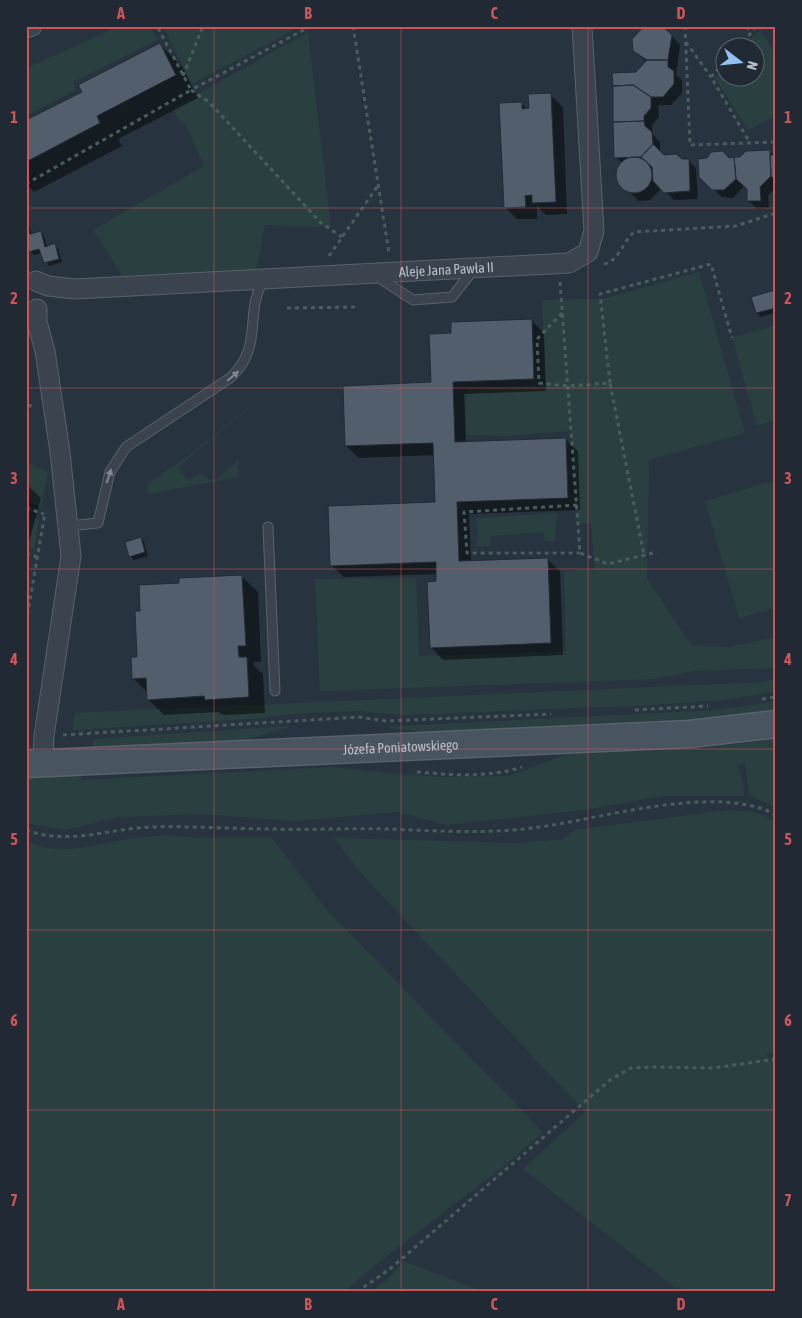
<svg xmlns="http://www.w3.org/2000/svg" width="802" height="1318" viewBox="0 0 802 1318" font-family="'Asap Condensed',sans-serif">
<rect width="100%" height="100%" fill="#27333e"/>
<path fill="#2a4040" d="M120,26h30l7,14 -84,42 3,8 -50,26v-48z
M163,26h138l-109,58z
M760,29l16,26v61l-28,14 -33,-52 9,-10v10h30v-30l-10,-1z
M308,32l23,195 -66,-2 -9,46 -134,4 -29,-45 111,-64 -20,-45 -4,1 -7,-14z
M699,272l46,161 -96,27 -2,118 45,68 37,1 47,-10v31l-82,3 -40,8 -334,12 -5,-112 101,-1 3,78 147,-5 -2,-80 31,-2 -4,-46 -13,1 -7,-93 -65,5 -40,-1v-45l79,-6 -3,-84 61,-1z
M776,325v95l-19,6 -25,-88z
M285,378l-107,89 10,14 13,-8 9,7 9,-2 19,-18 1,17 -91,17 -1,-10 40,-27z
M26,462l22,10 -7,35 -15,-6 3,-17 -3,-1z
M776,480v128l-37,10 -34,-117z
M557,513l-2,29 -10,-1 -1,-9 -53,4 -1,10h-15l3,-10 -2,-18z
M26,515l13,4 -5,30 -8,-3z
M776,678v14l-54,8 -71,5 -248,10 -47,-4 -66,3 -28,4 -189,12 1,-17 690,-31z
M776,701v11l-63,8 -266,14 -66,-7 337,-17z
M273,727h18l-57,16 -141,6v-10z
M776,738v70l-27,-13 -4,-32 -8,2 5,13 2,18h-81l-79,14 -138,15 -49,-13 -104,9 -90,-7 -85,3 -53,13 -39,-7v-48l54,-2 1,7 252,-13 59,7 49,3 68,-1 58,-22 139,-6z
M728,810l27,2 21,10v230l-10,3 10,7v230h-95l-1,-5 -3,2 -154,-120 62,-57 -226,-241 -25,-33 183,5 47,-4 11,-9z
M164,835l37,3h71l54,71 217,223 -36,32 -132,101 -31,27h-318v-452c30,17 60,6 91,1 16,-3 32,-4 47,-6z
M403,1261l82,31h-115l18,-13z"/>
<path fill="#0007" d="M672,36l8,9 -4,30 6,5v13l-11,12h-13l1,12 -7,8 1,10 7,7v11l3,3 25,4 8,8 2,31 -24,1 -12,-12 -12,12 -11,1 -22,-20v-12l6,-5 -7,-7 21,-84 10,-11 -13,-11z
M160,45l22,22 16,31 -80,41 4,7 -88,46 -8,-8v-62l57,-30z
M550,95l13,12 4,107 -21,1 -9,-9v13h-20l-12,-12 16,-104 7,7z
M769,151l7,5v32l-8,7 1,13 -12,1 -8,-8 -1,-12 -4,-3 -11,12 -11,-1 -15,-14 22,-24z
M26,217l6,18 8,-2 4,3 3,11 8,-2 3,4 4,13 -13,4 -7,-13 -8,2 -4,-4 -4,-7z
M775,291l1,21 -15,5 -4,-4 -5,-15z
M531,320l13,13 2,58 -82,3 2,49 99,-4 13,12 2,59 -111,4 2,48 76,-3 13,12 3,84 -120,5 -12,-13 6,-73 -93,3 -13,-12 105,-62 -1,-48 -76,3 -13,-12 86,-62 21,-50z
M26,406l4,3 -4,14z
M26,484l15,14 -15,55z
M141,538l3,4 4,14 -14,4 -4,-4z
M241,576l17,16 3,70h-7v4l9,8 2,39 -43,2 -3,-3 -55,3 -16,-16v-6l-15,-15 5,-20 3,-46 39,-28z"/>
<path fill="#525e6c" stroke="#222b36" d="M644,26h18l10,9 -4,25h-21l-14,-9 -1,-12z
M160,43l16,32 -79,41 3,7 -74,39v-42l56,-28 -4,-7z
M647,60h21v7l6,4v13l-11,13h-12l-18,-12 -20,1 -1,-13 24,-1z
M633,85l18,12v11l-7,8v5l-31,1v-36z
M551,93l5,109 -24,1v-8l-7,1 1,11 -22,1 -5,-105 23,-1v7l7,-1 -1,-14z
M644,121l1,5 7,6 1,12 -12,13 -27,1 -1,-36z
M653,144l11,11 12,-1 6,5h7l1,32 -26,2 -11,-12 -1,-14 -11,-10z
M770,150l1,26 -11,11 1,14h-14v-12l-11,-10 -2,-22h6l6,-6z
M723,151l6,7 5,-1 2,22 -12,11h-12l-13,-13 -1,-18 9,-1 4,-6z
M770,155h6v26l-5,-5z
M616 175a18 18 0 1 1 36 0a18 18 0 1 1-36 0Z
M26,220l4,14 11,-3 4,16 10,-4 4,16 -15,4 -5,-14 -10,3 -3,-10z
M775,290l1,18 -20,5 -5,-16z
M532,319l2,60 -81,3 2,60 111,-4 2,60 -111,4 2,59 89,-3 3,85 -121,5 -3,-66 9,-1v-19l-106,4 -2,-60 107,-4 -2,-59 -88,3 -2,-60 88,-4 -2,-48 22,-1v-11z
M141,537l4,15 -16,5 -4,-15z
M242,575l4,71h-8l1,11h8l2,40 -44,3 -1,-4 -57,4 -1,-22 -14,1 -1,-22h6l-2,-46h5l-1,-26 40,-2v-5z"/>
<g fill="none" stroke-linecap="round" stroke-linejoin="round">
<g stroke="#59626c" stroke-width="11">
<path id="lane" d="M376,276l37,24 39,-3 22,-28
M68,526l30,-3 12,-51 16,-25 104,-69c35,-32 13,-64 34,-99
M268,527l7,164"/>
</g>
<g stroke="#59626c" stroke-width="21">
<g id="street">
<path d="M26,28l6,-2"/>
<path id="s1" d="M36,281l12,5 27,3 494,-26 19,-11 6,-21 -12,-205"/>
<path d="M37,309v13l8,29 15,101 11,104 -27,180 -1,27"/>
</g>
</g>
<g stroke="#59626c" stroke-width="29">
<g id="secondary">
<path id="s2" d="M26,764l664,-30 86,-10"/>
</g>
</g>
<path stroke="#495d5e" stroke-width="3" stroke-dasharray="4 4" stroke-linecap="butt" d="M311,26l-120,64 18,12 111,120 22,15
M353,26l36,227
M685,26l5,119 86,-3
M747,26l3,8
M686,42l25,35
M738,48l19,-22
M724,62l-13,15 39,66
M183,76l20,-50
M26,184l165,-94 -34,-64
M329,256l48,-69
M604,264c15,-3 19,-23 30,-32l102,-6 40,-13
M560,282l20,271 28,11 49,-12
M287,308l72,-1
M562,313l-25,26 2,44 29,3 42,-3 34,172
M610,383l-10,-89 111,-30 21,74
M26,415l6,-13
M577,505l-113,7 3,41h113
M26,508l18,6
M26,553l11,4
M26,623l19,-110
M762,699l14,-2
M635,710l73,-4
M63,735l296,-18 27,4 165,-7
M417,772c34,3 72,6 105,-5
M26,830c44,16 83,-2 127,-3 41,-1 82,2 122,2 38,1 76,-1 114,0 48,2 97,5 144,-1 64,-8 185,-46 243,-13
M357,1292l34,-24 219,-188 21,-12 23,-1 60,1 62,-9"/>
<use href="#lane" stroke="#3b444e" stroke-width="9"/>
<use href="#street" stroke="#3b444e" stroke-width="19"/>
<use href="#secondary" stroke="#495461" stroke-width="26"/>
</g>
<defs><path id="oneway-solid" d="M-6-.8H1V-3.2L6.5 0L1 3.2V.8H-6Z" transform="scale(1.25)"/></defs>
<g fill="#7f8892">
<use href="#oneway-solid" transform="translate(233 376) rotate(-40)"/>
<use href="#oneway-solid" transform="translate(109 476) rotate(-71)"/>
</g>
<path fill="none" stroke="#cd5558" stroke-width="1" stroke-opacity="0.55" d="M214,26v1266M401,26v1266M588,26v1266M26,208h750M26,388h750M26,569h750M26,749h750M26,930h750M26,1110h750"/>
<g text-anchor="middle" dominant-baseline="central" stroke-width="4" stroke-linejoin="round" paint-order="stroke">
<g font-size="14" fill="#b7bfc9" stroke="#202934">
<text stroke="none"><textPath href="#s1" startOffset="412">Aleje Jana Pawła II</textPath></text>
<text stroke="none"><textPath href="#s2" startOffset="375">Józefa Poniatowskiego</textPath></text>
</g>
</g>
<rect width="802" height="1318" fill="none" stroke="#202934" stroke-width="55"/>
<g transform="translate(740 62) rotate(106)"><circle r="24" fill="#202934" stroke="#5c6570"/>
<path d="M0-4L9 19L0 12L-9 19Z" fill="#94bff1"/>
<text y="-8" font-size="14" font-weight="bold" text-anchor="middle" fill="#b7bfc9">N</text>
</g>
<rect x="28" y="28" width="746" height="1262" fill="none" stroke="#cd5558" stroke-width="2"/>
<g font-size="16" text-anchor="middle" font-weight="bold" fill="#cd5558">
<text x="121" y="19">A</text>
<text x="308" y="19">B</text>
<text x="494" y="19">C</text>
<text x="681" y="19">D</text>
<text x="14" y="123">1</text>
<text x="788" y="123">1</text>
<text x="14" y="304">2</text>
<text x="788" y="304">2</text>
<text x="14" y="484">3</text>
<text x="788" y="484">3</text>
<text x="14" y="665">4</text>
<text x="788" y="665">4</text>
<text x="14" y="845">5</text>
<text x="788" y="845">5</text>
<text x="14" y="1026">6</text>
<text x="788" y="1026">6</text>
<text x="14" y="1206">7</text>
<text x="788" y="1206">7</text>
<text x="121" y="1310">A</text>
<text x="308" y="1310">B</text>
<text x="494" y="1310">C</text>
<text x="681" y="1310">D</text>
</g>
</svg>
